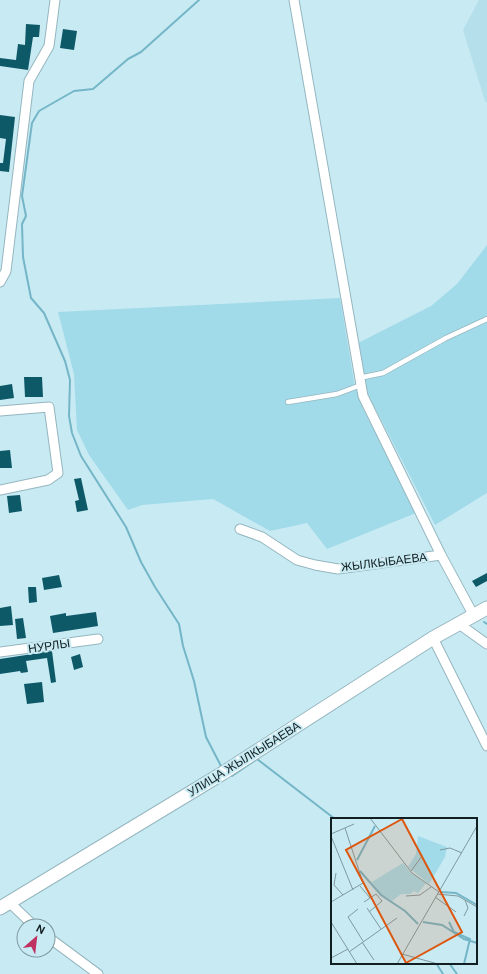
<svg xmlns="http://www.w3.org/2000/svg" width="487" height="974" viewBox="0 0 487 974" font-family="'DM Sans',sans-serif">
<rect width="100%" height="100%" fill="#c8eaf3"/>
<path fill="#b4dfeb" d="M479,0h8v103l-2,-2 -22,-71z"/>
<path fill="#a1dbea" d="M487,245v248l-52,32 -67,-131 -10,-51 73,-37 26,-22z
M340,298l15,89 8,22 53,104 -89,36 -20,-26 -37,8 -57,-32 -71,6 -14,5 -39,-55 -12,-25 -3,-56 -16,-62z"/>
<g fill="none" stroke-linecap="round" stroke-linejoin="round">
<path stroke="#74b6c7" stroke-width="2" d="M199,0l-58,52 -13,7 -35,30 -19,2 -35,20 -7,12 -10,73 4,20 -4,8 1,33 8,41 13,15 21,48 5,19 -1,36 3,17 9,23 45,71 15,35 14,25 24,37 4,22 11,35 12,56 15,29
M484,622l3,2
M232,776l25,-17 78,60
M436,963l7,11
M449,963l8,11"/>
</g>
<path fill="#0e5968" d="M26,24l14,1 -1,12h-6l-5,33 -28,-4v-8l16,2 2,-16 7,1z
M63,29l14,2 -3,19 -14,-2z
M0,115l15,2 -6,55 -9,-1v-8h3l3,-24 -6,-1z
M24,377h18l1,20h-18z
M12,384l2,14 -14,2v-14z
M10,450l2,18h-12v-17z
M81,478l7,32 -11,2 -2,-11 4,-1 -5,-21z
M20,495l2,16 -13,2 -2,-17z
M487,573v8l-11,6 -4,-6z
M59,575l3,12 -18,3 -2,-12z
M28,587h8l1,15 -8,1z
M11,606l2,19 -13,1v-18z
M96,612l2,14 -45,7 -3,-17 16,-3v3z
M23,618l3,20 -9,1 -2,-20z
M52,651l4,31 -5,1 -4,-25 -21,3 2,11 -7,1 -1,-2 -20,3v-15z
M80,654l3,13 -9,3 -3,-13z
M42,682l2,20 -17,2 -3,-20z"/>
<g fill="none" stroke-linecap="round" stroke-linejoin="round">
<g stroke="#95b6bf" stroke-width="6">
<path id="lane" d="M359,378l24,-5 63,-35 41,-19
M288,402l49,-8 24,-9"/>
</g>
<g stroke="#95b6bf" stroke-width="11">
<path id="street" d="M294,0l69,396 78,159 33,61
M0,282l6,-11 23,-190 20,-35 6,-46
M0,411l49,-4 9,66 -10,7 -48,10
M240,529l22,8 35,23 18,5 23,4 103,-14
M459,624l28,20
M433,638l54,108
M0,652l98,-13
M9,902l25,24
M48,937l50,37"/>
</g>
<g stroke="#95b6bf" stroke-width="15">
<path id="secondary" d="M0,908l223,-135 210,-135 54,-30"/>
</g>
<use href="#lane" stroke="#fff" stroke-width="4.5"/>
<use href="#street" stroke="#fff" stroke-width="9"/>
<use href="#secondary" stroke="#fff" stroke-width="13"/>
</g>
<g text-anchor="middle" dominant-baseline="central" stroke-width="4" stroke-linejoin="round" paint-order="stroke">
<g font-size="12" fill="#121f22" stroke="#c8eaf3">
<text transform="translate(384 562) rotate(-7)">ЖЫЛКЫБАЕВА</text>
<text transform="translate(49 646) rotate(-8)">НУРЛЫ</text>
<text transform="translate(244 759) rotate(-32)">УЛИЦА ЖЫЛКЫБАЕВА</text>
</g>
</g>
<g transform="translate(331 818)">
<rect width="146" height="146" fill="#c8eaf3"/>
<path d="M87,18l29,11 -2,10 -16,27 -21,-17 8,-13zM72,45l8,10 15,10 -8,10 -4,-2 -4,3h-9l-9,7 -11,-6 -9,-13z" fill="#a1dbea"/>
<path fill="none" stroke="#74b6c7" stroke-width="2" d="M26,42l18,-34M29,53l21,24 24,16 13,13M110,74l15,1 21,12M92,104l19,3 22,14 13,4M118,104l5,10 16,7 -6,25"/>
<path fill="none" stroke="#7f999f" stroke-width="1" d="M39,0l42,55 27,19M0,16l23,-10M0,18l22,54M109,32l10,-2 12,5M80,53l11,-15M5,55l-2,12 9,10M29,68l10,12M106,76l21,2 19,11M75,78l14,-1 11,-8M104,79l21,15M0,84l32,-19 -18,-55M33,84l12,-8 6,7 -13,11M36,90l14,21M27,91l-10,8 15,24M133,98l4,-8 -3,-8M0,104l26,42M31,124l12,18M18,134l48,-34M71,136l36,10M0,140l17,-9M66,146l80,-138"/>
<path fill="#dd560d" fill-opacity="0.15" stroke="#dd560d" stroke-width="2" d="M71,1l60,113 -56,31 -60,-113z"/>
<rect width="146" height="146" fill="none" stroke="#121f22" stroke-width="2"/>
</g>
<g transform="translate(36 938) rotate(28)"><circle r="19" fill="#c8eaf3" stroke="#7f999f"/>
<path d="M0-3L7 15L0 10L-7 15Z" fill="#be3160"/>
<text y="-6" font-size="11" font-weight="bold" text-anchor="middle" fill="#121f22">N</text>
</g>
</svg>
